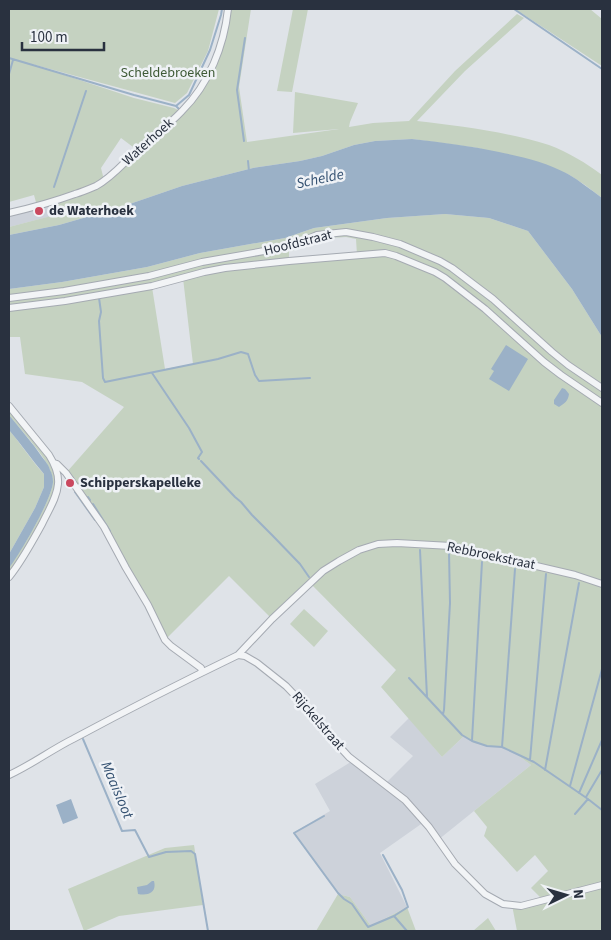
<svg xmlns="http://www.w3.org/2000/svg" width="611" height="940" viewBox="0 0 611 940" font-family="'Source Sans 3',sans-serif">
<rect width="100%" height="100%" fill="#dfe3e8"/>
<path fill="#cdd2da" d="M54,201l2,6 -4,9 -43,11v-14z
M409,718l33,39 22,-21 23,10 14,1 11,4 19,14 -93,75 -14,-18 -44,31 27,54 -36,19 -21,-29 -12,-3 -45,-61 37,-22 -15,-27 39,-24 31,24 28,-28 -23,-19z"/>
<path fill="#c5d2c1" fill-rule="evenodd" d="M9,9h210l-11,42 -21,42 -12,10 -147,-40 106,35 40,10 6,3c8,-6 17,-13 23,-21 15,-20 25,-57 27,-81h21l-12,78 8,55 92,-13 -46,4 2,-41 63,11 -8,19 -1,5 24,-4 36,-2 46,-50 62,-57 7,4 -59,53 -48,50c43,5 91,11 132,24 19,7 37,18 53,30v23l-17,-13 -17,-11 -90,-26 -66,-9 -37,2 -21,4 -32,11 -22,5 -47,7 -71,18 -64,22 -59,17 -50,10v-8l42,-11 1,-6 4,-3 -2,-5 -17,4 -3,-11 -25,7zM121,138l16,12 -33,30 -3,-12z
M293,9h15l-16,83 -15,-1z
M515,9h75l12,10v47z
M445,214l44,4 39,13 44,58 30,48v594h-85l-5,-26 31,-5 -12,-12 17,-17 -13,-16 -18,17 -33,-36 3,-9 -13,-16 57,-46 -19,-14 -11,-4 -14,-1 -13,-3 -10,-7 -22,21 -61,-70 15,-17 -86,-87 -38,36 -43,-43 -64,64 -48,-88 -51,-79 58,-66 -42,-25 -57,-8 -5,-37h-11v-48l53,-7 85,-15 53,-14 85,-15 29,-10 73,-10zM346,237l10,2 1,16 -68,6v-9c10,-3 19,-9 29,-12 9,-3 19,-2 28,-3zM183,278l10,86 -28,5 -13,-82z
M9,406l45,57 3,29 -48,85c0,-3 -1,-5 0,-8 0,-3 13,-21 16,-26 7,-12 28,-49 28,-62 -1,-20 -33,-51 -44,-66z
M9,430c12,14 22,30 35,44v13l-9,21 -26,46z
M304,609l24,22 -14,16 -24,-23z
M194,845l9,60 -84,11 -35,15 -16,-42 97,-41z
M338,894l12,3 21,29 36,-19 9,24h-100z
M488,918l8,13h-23z"/>
<path fill="#9bb1c7" d="M412,139c29,3 58,7 87,13 24,5 47,10 69,22 12,7 23,16 34,24v139l-30,-48 -44,-58 -39,-13 -44,-4 -58,4 -73,10 -29,10 -85,15 -53,14 -85,15 -53,7v-54l50,-10 59,-17 64,-22 71,-18 47,-7 22,-5 32,-11 21,-4z
M506,345l22,14 -19,32 -20,-12 5,-8 -3,-2z
M562,388l3,1 4,5c-1,7 -4,9 -10,13l-5,-3v-4z
M9,415c11,14 23,27 33,42 3,4 7,8 8,13 2,3 3,8 3,12 -1,17 -33,72 -44,86v-14l26,-46 9,-21v-13c-12,-14 -23,-30 -35,-44z
M71,799l7,19 -15,6 -7,-19z
M152,881h2c3,12 -6,15 -16,13l-1,-7 10,-2z"/>
<g fill="none" stroke-linecap="round" stroke-linejoin="round">
<path stroke="#9bb1c7" stroke-width="2" d="M514,9l88,60
M9,58l125,37 42,11 3,3
M9,74l4,-14
M176,106l13,-11 21,-45 11,-35 1,-6
M244,141l-7,-51 8,-52
M248,161l1,10
M54,187l32,-96
M99,298l2,14 -2,9 4,57 2,4 113,-23 23,-7 7,2 7,21 4,6 51,-3
M152,373l37,55 13,24 -4,6 1,1
M201,461l34,36 6,5 11,13 20,20 28,29 9,13
M75,492l20,28
M88,497l2,3
M93,504l17,27
M420,550l7,147
M409,678l53,57 10,6 15,5 15,1 32,15 54,37 14,11
M443,714l1,-4 6,-107 -1,-51
M83,739l39,92 13,-1 14,27 17,-5 25,-1 4,3 13,77
M472,740l10,-178
M502,747l13,-178
M530,760l16,-186
M545,770l34,-187
M570,786l32,-117
M579,793l23,-53
M586,797l16,-27
M575,814l13,-15
M324,816l-30,17 44,60 6,6 8,5 16,23 26,-11
M383,855l19,35 6,17 -14,9 13,15
M155,931h3"/>
<g stroke="#a5aab2" stroke-width="8">
<path id="minor" d="M9,213c22,-5 44,-11 66,-19 7,-2 14,-5 21,-8 17,-9 29,-25 43,-37 14,-13 30,-24 43,-38 27,-27 42,-65 46,-102
M9,298l55,-7 85,-15 53,-14 85,-15 8,-2 22,-10 29,-3 27,5 27,7 40,17 12,7 41,31 59,53 16,13 34,23
M9,308l56,-7 87,-15 52,-14 21,-4 64,-7 96,-8 11,3 39,16 10,6 40,31 59,53 17,13 41,28
M9,406l40,49c5,8 10,19 9,29 -1,14 -10,27 -16,40 -10,18 -20,37 -33,53
M54,463l3,1 9,9 38,54 22,41 22,37 17,35 6,6 30,22 1,4
M238,655l34,-36 51,-48 16,-10 20,-11 19,-6 19,-1 54,3 124,29 27,9
M9,775c22,-10 42,-25 64,-36 54,-29 109,-57 165,-84l7,1 12,7 29,23 21,22 19,24 23,25 56,43 24,27 26,37 30,30 18,10 18,2 81,-21"/>
</g>
<use href="#minor" stroke="#f2f4f6" stroke-width="6"/>
</g>
<g fill="#ca485e" stroke="#eff2f6" stroke-width="2">
<circle cx="39" cy="211" r="5"/>
<circle cx="70" cy="483" r="5"/>
</g>
<g text-anchor="middle" dominant-baseline="central" stroke-width="5" stroke-linejoin="round" paint-order="stroke">
<g font-size="14" fill="#3e5a36" stroke="#eff2f6">
<text x="168" y="73">Scheldebroeken</text>
</g>
<g font-size="14" fill="#29313f" stroke="#eff2f6">
<text transform="translate(148 142) rotate(-42)">Waterhoek</text>
<text transform="translate(298 243) rotate(-14)">Hoofdstraat</text>
<text transform="translate(491 556) rotate(12)">Rebbroekstraat</text>
<text transform="translate(318 721) rotate(49)">Rijckelstraat</text>
</g>
<g font-size="14" font-weight="bold" fill="#29313f" stroke="#eff2f6" text-anchor="start">
<text x="49" y="211">de Waterhoek</text>
<text x="80" y="483">Schipperskapelleke</text>
</g>
<g font-size="15" font-style="italic" fill="#345171" stroke="#eff2f6">
<text transform="translate(320 179) rotate(-12)">Schelde</text>
<text transform="translate(117 790) rotate(67)">Maaisloot</text>
</g>
</g>
<rect width="611" height="940" fill="none" stroke="#29313f" stroke-width="20"/>
<g transform="translate(566 895) rotate(85)" stroke="#eff2f6" stroke-width="4" paint-order="stroke">
<path d="M0-4L9 19L0 12L-9 19Z" fill="#29313f"/>
<text y="-8" font-size="14" font-weight="bold" text-anchor="middle" fill="#29313f">N</text>
</g>
<path d="M22 42v8h82v-8" fill="none" stroke="#29313f" stroke-width="2.5"/>
<text x="30" y="42" font-size="15" fill="#29313f" stroke="#eff2f6" stroke-width="4" paint-order="stroke">100 m</text>
</svg>
